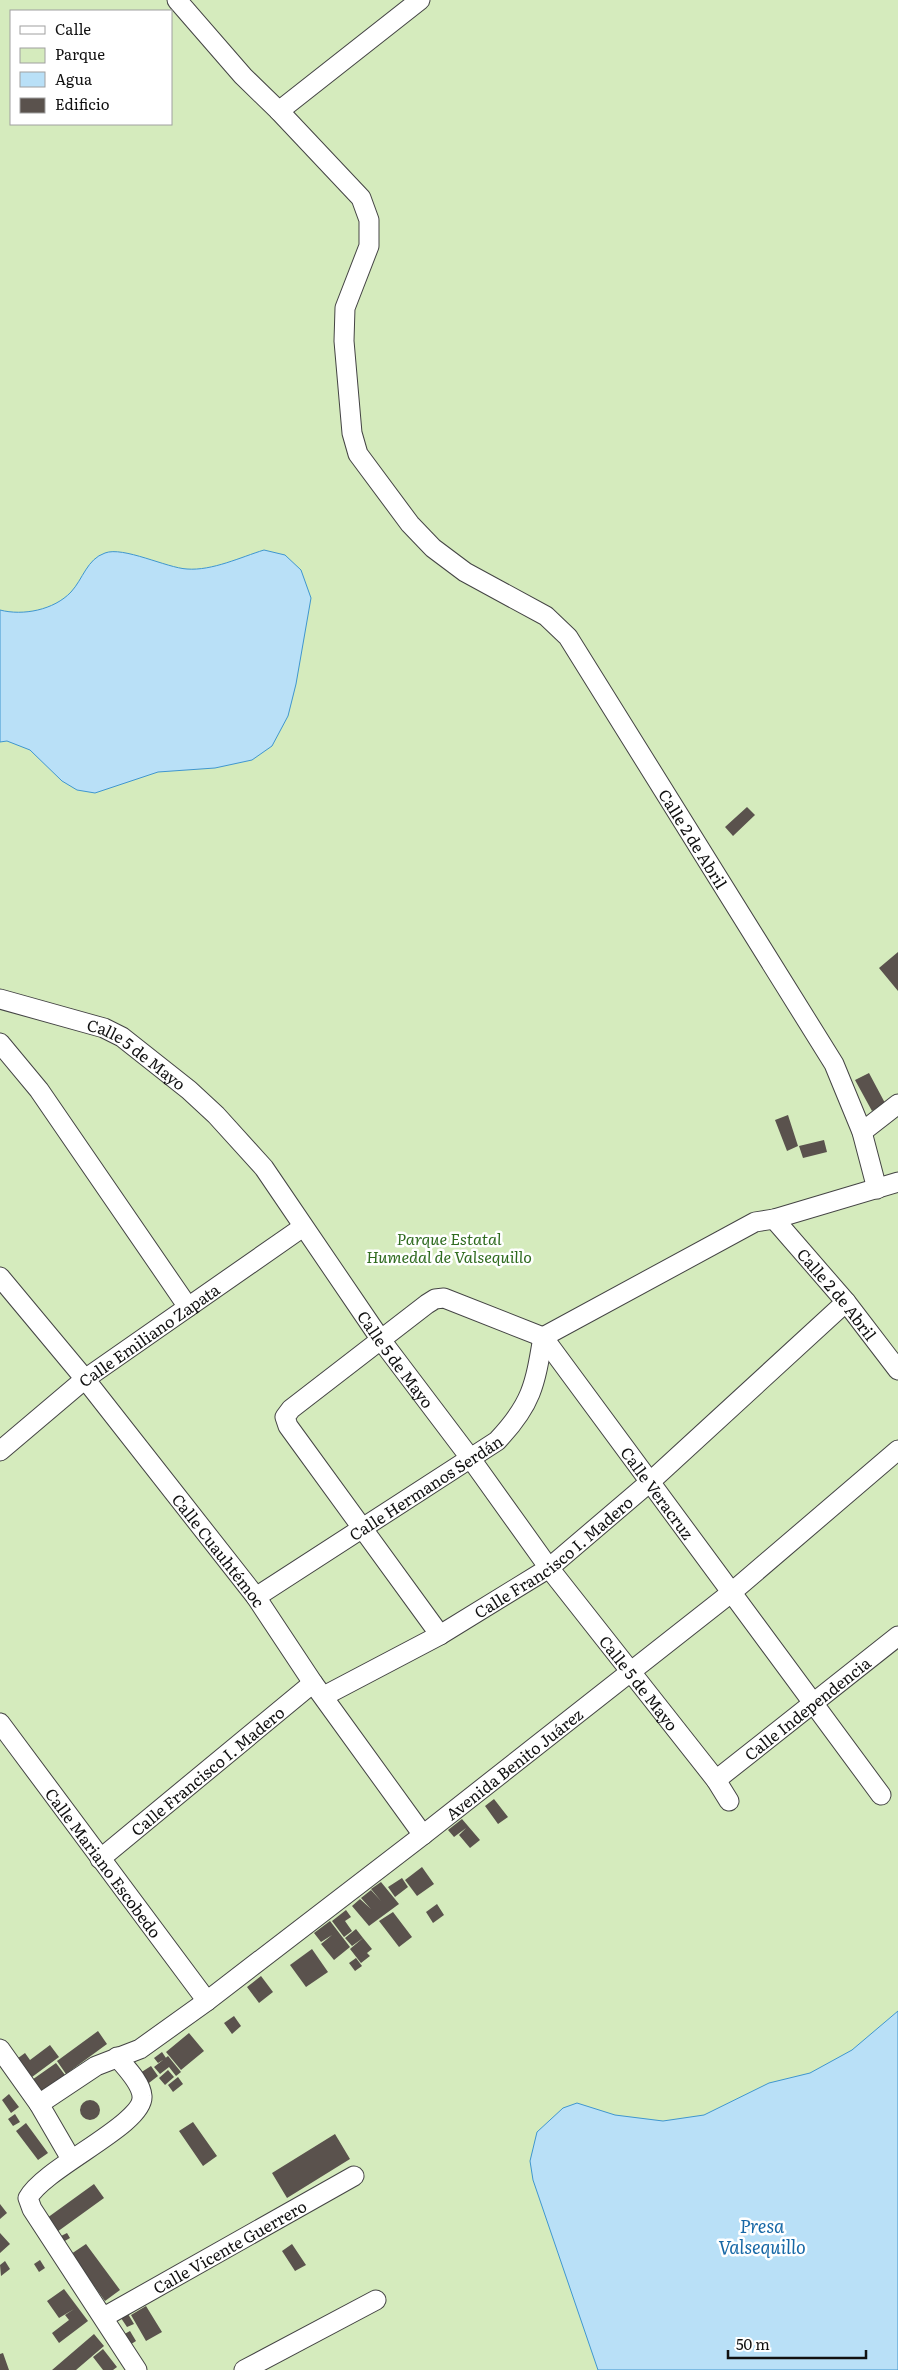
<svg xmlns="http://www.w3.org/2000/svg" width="898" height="2370" viewBox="0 0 898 2370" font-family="Literata,serif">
<rect width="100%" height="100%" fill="#fffdf5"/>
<path fill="#d5ebbd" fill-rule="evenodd" d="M0,0h898v2370h-898zM11,11h160v113h-160z"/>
<path fill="#b9e0f7" stroke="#3f96cf" d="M264,550l21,5 16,15 10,28 -15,86 -8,32 -16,30 -20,14 -37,8 -57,4 -63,21 -18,-3 -15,-9 -32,-31 -23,-9 -7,1v-132c23,6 54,0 71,-18 12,-13 16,-33 34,-39 18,-7 62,15 82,16 25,2 54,-12 77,-19z
M898,2011v359h-300l-65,-190 -3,-19 7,-29 26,-24 14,-5 38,12 48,6 41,-6 65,-32 41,-10 42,-23z"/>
<path fill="#5a524d" d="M747,807l8,8 -22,21 -8,-9z
M898,952v39l-19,-23z
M869,1073l16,30 -13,8 -17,-31z
M788,1115l10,31 -11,5 -12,-31z
M824,1140l3,12 -24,6 -4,-12z
M494,1799l14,18 -10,7 -13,-18z
M462,1819l18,21 -10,8 -11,-13 7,-7 -12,9 -6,-7z
M422,1867l12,17 -17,12 -12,-16z
M402,1878l6,9 -13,10 -7,-10z
M381,1882l18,22 -30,22 -17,-20 8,-7 11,10 -10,-11 10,-8 10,11 -10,-12z
M437,1904l7,11 -11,8 -7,-11z
M346,1910l5,7 -6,4 7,10 -8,6 -12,-16z
M393,1912l19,25 -13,10 -20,-26z
M330,1921l20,26 -16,13 -13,-16 11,-9 -11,7 -7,-9z
M356,1929l7,9 -11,8 -7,-8z
M363,1938l9,11 -5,4 3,3 -9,7 -11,-14z
M312,1949l16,23 -22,15 -16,-22z
M356,1958l6,8 -7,5 -6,-8z
M261,1976l12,16 -14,11 -12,-16z
M234,2016l7,10 -9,8 -8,-11z
M98,2031l9,13 -41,30 -9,-13z
M189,2033l15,18 -23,19 -15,-18z
M50,2045l9,12 -31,23 -14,-19 11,-8 5,7z
M162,2052l4,6 -8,5 -4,-5z
M168,2056l13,16 -5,4 -7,-9 -9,7 -6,-7z
M56,2063l9,12 -27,20 -9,-13z
M151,2066l7,10 -13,10 -8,-11z
M168,2070l6,7 -9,8 -6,-7z
M178,2077l5,7 -10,8 -5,-7z
M9,2094l10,13 -8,6 -9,-13z
M80 2110a10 10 0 1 1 20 0a10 10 0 1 1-20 0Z
M15,2114l5,8 -7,4 -5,-7z
M193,2122l24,34 -14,10 -24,-35z
M26,2123l22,30 -10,7 -22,-29z
M335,2134l15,25 -63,39 -15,-25z
M94,2184l10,14 -47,34 -10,-14z
M0,2204l7,9 -7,6z
M0,2233l10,11 -10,9z
M67,2233l3,5 -7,4 -4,-5z
M86,2244l34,46 -15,11 -34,-47z
M292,2244l14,21 -11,6 -13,-20z
M40,2260l5,8 -6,4 -5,-8z
M5,2261l5,8 -9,7 -1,-11z
M64,2289l24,32 -29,22 -7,-10 17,-13 -4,-5 9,-6 -15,9 -12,-17z
M146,2306l16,26 -16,9 -15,-26z
M128,2314l6,10 -7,3 -6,-9z
M130,2331l6,10 -11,7 -6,-11z
M94,2334l10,12 -28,24h-24z
M103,2349l14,18 -4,3h-10l-10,-13z
M3,2353l6,17h-9v-16z"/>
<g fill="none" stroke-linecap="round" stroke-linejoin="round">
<g stroke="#444" stroke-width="21">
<g id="street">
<path id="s1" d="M177,0l66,76 36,35 82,87 8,22v26l-24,62 -1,33 8,92 6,21 52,70 23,24 32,24 81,44 22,21 266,427 28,68 15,57"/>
<path d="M279,111l141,-111"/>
<path id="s2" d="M0,999l104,29 18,9 67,53 27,25 48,53 117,172 90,119 78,109 167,212 13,21"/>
<path d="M0,1043l39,47 149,217"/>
<path d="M862,1132l36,-28"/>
<path id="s3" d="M774,1219l72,83 52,68"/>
<path id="s4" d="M0,1277l85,102 171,218 57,86 110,152"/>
<path d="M543,1337l212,-115 19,-3 124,-37"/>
<path id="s5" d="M0,1451l85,-72 218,-152"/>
<path id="s6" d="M256,1597l241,-156c35,-37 38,-56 46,-104"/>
<path id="s7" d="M440,1635l-152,-209 -3,-9 6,-8 136,-105 8,-5 9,-1 99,39 338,458"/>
<path id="s8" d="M324,1696l116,-61 109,-67 102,-87 195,-179"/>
<path id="s9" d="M0,1723l207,278"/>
<path id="s10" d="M716,1780l182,-144"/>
<path id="s11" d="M100,1859l213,-176"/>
<path d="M0,2049l39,55 32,55"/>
<path d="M117,2057c8,10 24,25 25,39 3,28 -97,71 -114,102l4,11 105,161"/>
<path id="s12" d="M39,2104l57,-38 44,-17 67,-48 216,-166 309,-243 166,-142"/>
<path id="s13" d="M104,2317l250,-141"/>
<path d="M244,2370l132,-70"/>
</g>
</g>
<use href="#street" stroke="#fff" stroke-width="19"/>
</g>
<g text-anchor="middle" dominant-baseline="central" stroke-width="5" stroke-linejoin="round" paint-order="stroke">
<g font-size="16" fill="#111" stroke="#fff">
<text stroke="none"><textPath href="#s1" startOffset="1054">Calle 2 de Abril</textPath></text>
<text stroke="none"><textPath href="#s2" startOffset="149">Calle 5 de Mayo</textPath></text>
<text stroke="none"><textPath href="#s3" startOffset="98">Calle 2 de Abril</textPath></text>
<text stroke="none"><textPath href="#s5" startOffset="189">Calle Emiliano Zapata</textPath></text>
<text stroke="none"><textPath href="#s2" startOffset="554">Calle 5 de Mayo</textPath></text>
<text stroke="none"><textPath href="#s6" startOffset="202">Calle Hermanos Serdán</textPath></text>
<text stroke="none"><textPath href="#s7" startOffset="768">Calle Veracruz</textPath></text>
<text stroke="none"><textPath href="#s4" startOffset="350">Calle Cuauhtémoc</textPath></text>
<text stroke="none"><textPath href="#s8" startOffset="269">Calle Francisco I. Madero</textPath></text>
<text stroke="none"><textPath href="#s2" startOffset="959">Calle 5 de Mayo</textPath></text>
<text stroke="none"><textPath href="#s10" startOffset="116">Calle Independencia</textPath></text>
<text stroke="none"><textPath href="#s12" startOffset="586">Avenida Benito Juárez</textPath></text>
<text stroke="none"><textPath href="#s11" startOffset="139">Calle Francisco I. Madero</textPath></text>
<text stroke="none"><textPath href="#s9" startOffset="174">Calle Mariano Escobedo</textPath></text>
<text stroke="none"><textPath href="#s13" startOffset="144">Calle Vicente Guerrero</textPath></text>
</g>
<g font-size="16" font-style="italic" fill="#2f6b1f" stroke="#fff">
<text x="449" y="1238">Parque Estatal<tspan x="449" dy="18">Humedal de Valsequillo</tspan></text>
</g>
<g font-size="18" font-style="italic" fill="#1768a6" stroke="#fff">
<text x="762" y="2225">Presa<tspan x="762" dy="21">Valsequillo</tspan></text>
</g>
</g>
<rect x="10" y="10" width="162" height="115" fill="#ffffff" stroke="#a0a0a0"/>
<rect x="20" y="26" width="25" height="8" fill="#ffffff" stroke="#a0a0a0"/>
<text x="55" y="35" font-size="15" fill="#111111">Calle</text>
<rect x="20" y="48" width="25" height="15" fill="#d5ebbd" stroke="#a0a0a0"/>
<text x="55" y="60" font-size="15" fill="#111111">Parque</text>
<rect x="20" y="72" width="25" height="15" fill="#b9e0f7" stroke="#a0a0a0"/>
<text x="55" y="85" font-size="15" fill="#111111">Agua</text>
<rect x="20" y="98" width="25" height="15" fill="#5a524d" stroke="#a0a0a0"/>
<text x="55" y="110" font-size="15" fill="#111111">Edificio</text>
<path d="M728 2350v8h138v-8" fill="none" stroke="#111111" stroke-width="2.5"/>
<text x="736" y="2350" font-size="15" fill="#111111" stroke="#ffffff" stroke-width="4" paint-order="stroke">50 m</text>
</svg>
